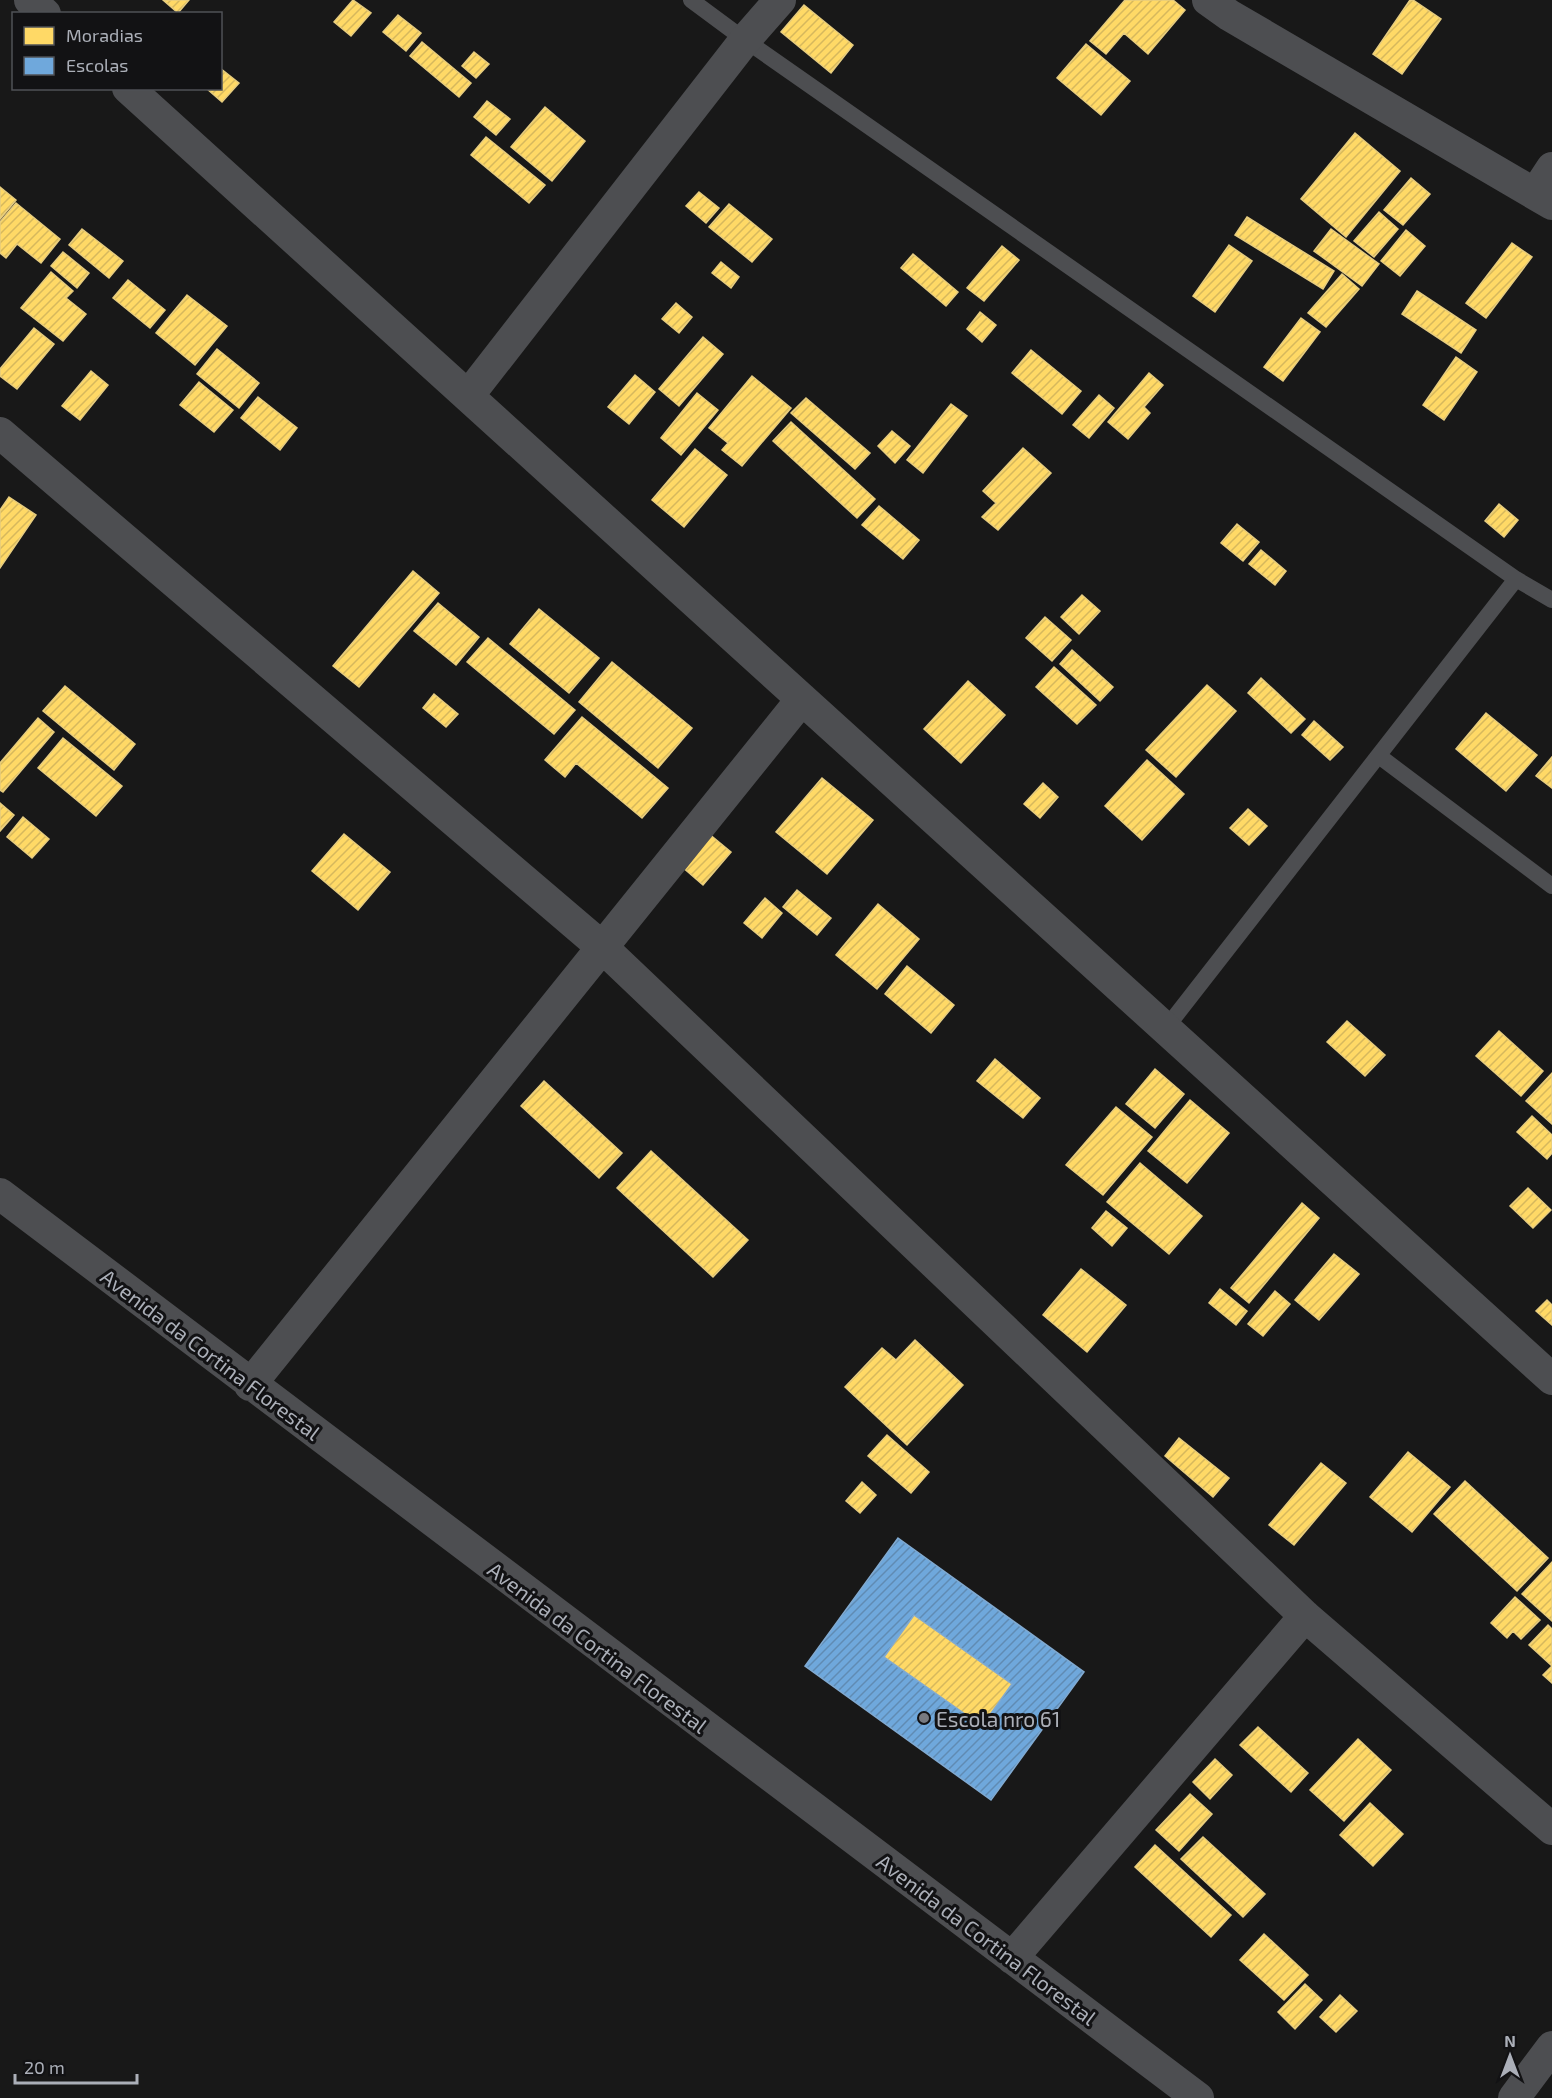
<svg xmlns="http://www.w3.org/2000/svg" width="1552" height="2098" viewBox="0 0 1552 2098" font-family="'Exo 2',sans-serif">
<defs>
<pattern id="homes-hatch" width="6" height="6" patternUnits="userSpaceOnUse" patternTransform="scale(1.5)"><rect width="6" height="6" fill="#ffd966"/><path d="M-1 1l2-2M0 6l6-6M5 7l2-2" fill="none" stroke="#d6b85d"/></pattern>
<pattern id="schools-hatch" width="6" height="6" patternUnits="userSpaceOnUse" patternTransform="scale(1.5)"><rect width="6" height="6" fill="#6fa8dc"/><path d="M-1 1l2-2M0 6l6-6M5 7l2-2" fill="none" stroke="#608bb3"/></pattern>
</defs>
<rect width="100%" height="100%" fill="#181818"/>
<path fill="url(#homes-hatch)" stroke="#e6cc7f" stroke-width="1.5" d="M163,0h26l-11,13z
M353,0l18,13 -20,23 -17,-14z
M1125,0h48l12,10 -37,44 -24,-21 -18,21 -16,-13z
M1410,0h3l28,19 -39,55 -29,-20z
M804,5l49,40 -22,28 -50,-41z
M398,15l23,18 -15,18 -23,-19z
M422,42l49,41 -12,14 -49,-41z
M1086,44l44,37 -29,34 -44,-37z
M474,52l15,12 -13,14 -14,-12z
M220,68l19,15 -17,19 -16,-14h14z
M487,101l23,18 -14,16 -22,-18z
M545,107l40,34 -33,40 -41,-34z
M1355,133l45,38 -54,66 -45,-38z
M486,137l59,48 -16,18 -58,-48z
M1411,178l19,16 -27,31 -19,-15z
M0,187l16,13 -16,19z
M699,192l20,16 -13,15 -20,-17z
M16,203l44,36 -19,24 -24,-19 -11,14 -6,-5v-31z
M729,204l43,35 -20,23 -43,-35z
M1379,212l19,17 -24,28 -20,-16z
M1247,217l87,54 -11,18 -88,-54z
M82,229l41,32 -14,17 -40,-33z
M1331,229l48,35 -17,22 -48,-35z
M1406,230l19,16 -25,30 -19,-15z
M1512,243l20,14 -46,61 -20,-15z
M1229,245l23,16 -37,51 -22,-16z
M1002,246l17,14 -35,41 -17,-13z
M63,252l26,21 -12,15 -26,-22z
M913,254l45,38 -12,14 -45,-38z
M721,262l18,15 -8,11 -19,-15z
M51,272l22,19 -7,7 20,16 -23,27 -42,-33z
M1342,274l17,15 -33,38 -18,-14z
M128,280l37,30 -15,18 -37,-30z
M1417,291l59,39 -15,23 -59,-39z
M187,295l40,31 -32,39 -39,-32z
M676,303l16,14 -13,16 -17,-14z
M980,312l16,13 -14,17 -15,-13z
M1301,318l19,14 -37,49 -19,-14z
M34,328l20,16 -37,45 -17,-13v-7z
M703,337l20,17 -44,52 -20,-17z
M217,349l42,34 -20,25 -42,-34z
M1031,350l50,41 -19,23 -50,-41z
M1456,357l21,15 -33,48 -21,-15z
M91,371l17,14 -28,35 -18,-14z
M1149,373l14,12 -19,22 6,6 -22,26 -20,-17z
M635,375l20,17 -26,32 -21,-17z
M752,376l39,32 -49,58 -20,-16 6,-7 -19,-15z
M199,382l34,28 -19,22 -34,-27z
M697,393l21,17 -37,45 -20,-17z
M1099,395l15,13 -25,30 -16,-13z
M258,397l39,31 -17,22 -39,-32z
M806,398l64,55 -15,16 -64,-56z
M951,404l16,12 -44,57 -16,-13z
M791,422l84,77 -18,19 -84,-77z
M892,431l18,15 -15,17 -17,-17z
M1023,448l28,25 -53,57 -16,-13 14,-14 -13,-12z
M695,449l32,26 -43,52 -32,-27z
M9,497l27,18 -36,53v-58z
M1499,504l19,16 -14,17 -19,-16z
M879,506l40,34 -16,19 -41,-34z
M1237,524l22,18 -16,19 -22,-18z
M1261,550l25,21 -11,14 -26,-21z
M413,571l26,22 -80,94 -26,-21z
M1082,595l18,16 -21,23 -18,-17z
M438,603l41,34 -23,28 -42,-34z
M539,609l60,49 -30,35 -59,-49z
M1045,617l26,23 -19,21 -26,-23z
M488,638l87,72 -21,24 -87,-72z
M1072,650l41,37 -13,14 -40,-37z
M612,662l80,66 -34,40 -79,-66z
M1054,667l42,38 -19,19 -41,-37z
M1261,678l44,41 -14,14 -43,-40z
M968,681l37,34 -44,48 -37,-34z
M1207,685l29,26 -60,66 -30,-27z
M65,686l70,58 -21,26 -71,-59z
M434,694l24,20 -12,13 -23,-19z
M1486,713l51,42 -31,36 -50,-42z
M582,717l86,71 -26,30 -66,-55 -11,14 -20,-17z
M38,718l16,14 -51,60 -3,-2v-27z
M1314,721l29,26 -13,13 -28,-25z
M63,738l59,48 -26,30 -58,-48z
M1552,757v31l-16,-12z
M1147,760l37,34 -42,46 -37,-34z
M822,778l51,42 -46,54 -51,-42z
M1043,783l15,14 -18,21 -16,-14z
M0,803l14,12 -14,16z
M1248,809l19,17 -18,19 -19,-17z
M23,817l26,22 -17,19 -25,-21z
M708,833l23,19 -28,33 -22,-19z
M344,834l46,38 -32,38 -46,-39z
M797,890l34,28 -14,17 -34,-28z
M765,898l17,15 -20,25 -18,-15z
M878,904l41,35 -42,50 -41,-34z
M907,966l47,39 -23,28 -46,-39z
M1347,1021l38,34 -20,21 -38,-34z
M1499,1031l44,40 -22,25 -45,-40z
M995,1059l45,39 -17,20 -46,-37z
M1155,1069l29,25 -29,34 -29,-24z
M1552,1073v51l-26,-23z
M544,1081l78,72 -23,25 -78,-72z
M1190,1100l39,33 -42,50 -39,-32z
M1116,1107l36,30 -49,58 -37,-30z
M1532,1116l20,19v18l-5,6 -30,-27z
M651,1151l97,89 -35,37 -96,-89z
M1140,1163l62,53 -33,38 -62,-52z
M1528,1188l23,22 -18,18 -23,-22z
M1302,1203l17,15 -70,85 -18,-15z
M1106,1211l21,17 -15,18 -20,-18z
M1334,1254l25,20 -40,46 -24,-20z
M1081,1269l45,36 -39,47 -44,-37z
M1220,1289l27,22 -11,14 -27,-22z
M1275,1291l15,13 -27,32 -15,-12z
M1547,1300l5,5v20l-16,-14z
M915,1340l48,45 -56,60 -62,-58 37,-39 14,12z
M887,1435l42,37 -18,21 -43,-37z
M1179,1438l50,40 -16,19 -48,-41z
M1408,1452l42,35 -38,45 -42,-35z
M1321,1463l25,20 -52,62 -25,-20z
M1465,1481l83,77 -31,33 -83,-77z
M862,1482l14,13 -16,18 -14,-12z
M1552,1562v59l-30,-27z
M1515,1597l25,23 -19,19 -8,-8 -6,7 -16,-15z
M914,1615l98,69 -30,42 -98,-69z
M1548,1625l4,4v54l-9,-8 9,-9 -23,-21z
M1258,1727l50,46 -17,19 -51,-47z
M1358,1739l33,31 -47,51 -34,-31z
M1215,1759l17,16 -22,24 -17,-17z
M1190,1794l22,20 -33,37 -23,-21z
M1370,1803l33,31 -30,32 -33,-31z
M1203,1837l62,57 -22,23 -62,-58z
M1155,1845l76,70 -20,22 -76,-70z
M1264,1934l44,41 -24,25 -44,-40z
M1305,1984l17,16 -27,29 -17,-17z
M1340,1995l17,16 -21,21 -16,-15z"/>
<path fill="url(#schools-hatch)" stroke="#81aad1" stroke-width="1.5" fill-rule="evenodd" d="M898,1538l186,134 -93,128 -186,-134zM914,1615l98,69 -30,42 -98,-69z"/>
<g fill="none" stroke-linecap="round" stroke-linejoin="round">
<path stroke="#4d4e51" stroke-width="16" d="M691,0l54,40 771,539 36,21
M1379,756l173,130
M1166,1028l350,-449"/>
<path stroke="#4d4e51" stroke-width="32" d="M30,0l15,14
M1208,0l21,15 323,189
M128,88l1424,1291
M1535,194l17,-26
M468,396l277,-356 35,-40
M0,433l602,514 703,669 247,213
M0,1194l1198,904
M250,1385l552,-686
M1012,1958l293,-342
M1514,2098l38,-51"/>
</g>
<circle fill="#787a80" stroke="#121214" stroke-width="2" cx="924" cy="1718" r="6"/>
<g text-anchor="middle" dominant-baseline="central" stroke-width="6" stroke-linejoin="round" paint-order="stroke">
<g font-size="21" fill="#abafb8" stroke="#121214">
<text transform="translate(211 1354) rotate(37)">Avenida da Cortina Florestal</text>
<text transform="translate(598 1647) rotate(37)">Avenida da Cortina Florestal</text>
<text transform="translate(987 1939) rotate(37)">Avenida da Cortina Florestal</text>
</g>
<g font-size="21" fill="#abafb8" stroke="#121214" text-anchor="start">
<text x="936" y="1718">Escola nro 61</text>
</g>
</g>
<rect x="12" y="12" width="210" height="78" fill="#121214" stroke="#4f5156" stroke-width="1.5"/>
<rect x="24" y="27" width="30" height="18" fill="#ffd966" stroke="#4f5156" stroke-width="1.5"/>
<text x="66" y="42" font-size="18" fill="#abafb8">Moradias</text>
<rect x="24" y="57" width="30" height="18" fill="#6fa8dc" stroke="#4f5156" stroke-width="1.5"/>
<text x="66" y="72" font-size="18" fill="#abafb8">Escolas</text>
<g transform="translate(1510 2056)" stroke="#121214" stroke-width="4.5" paint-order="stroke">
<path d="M0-4.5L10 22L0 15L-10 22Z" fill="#abafb8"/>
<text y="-9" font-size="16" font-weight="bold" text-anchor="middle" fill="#abafb8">N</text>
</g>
<path d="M15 2074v9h122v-9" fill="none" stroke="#abafb8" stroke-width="3"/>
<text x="24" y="2074" font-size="18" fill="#abafb8" stroke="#121214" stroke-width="4.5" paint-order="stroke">20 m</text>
</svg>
